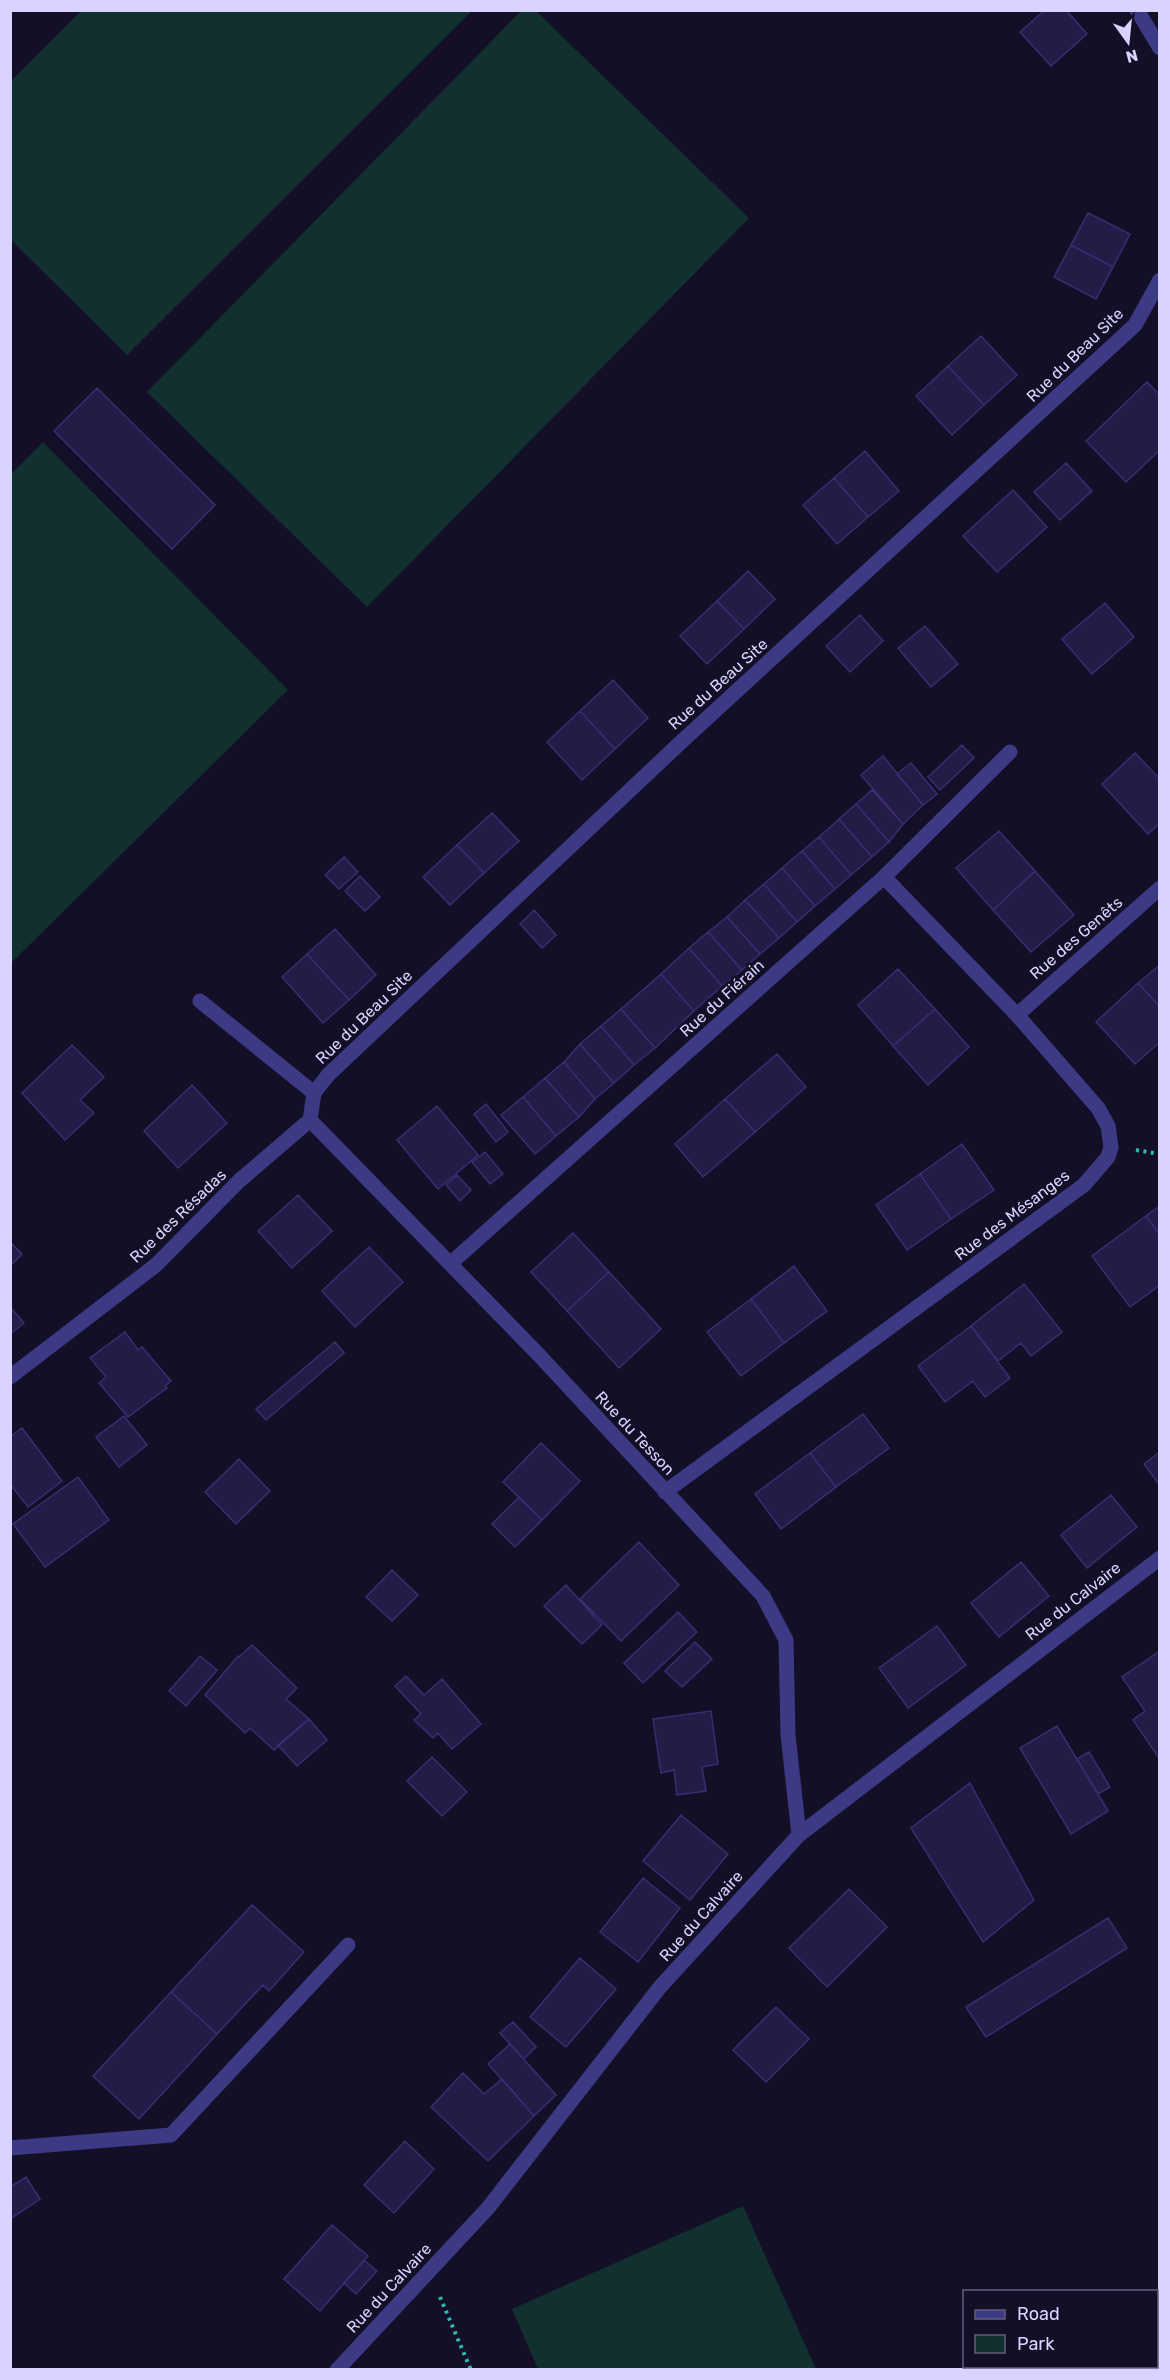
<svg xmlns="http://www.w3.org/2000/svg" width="1170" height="2380" viewBox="0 0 1170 2380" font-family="Rubik,sans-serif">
<rect width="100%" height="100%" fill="#130f26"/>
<path fill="#12302f" d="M82,10h390v1l-345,344 -116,-115v-159z
M521,11h15l213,207 -382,389 -220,-215z
M43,442l245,248 -277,273v-489z
M743,2206l73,163h-278l-26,-60z"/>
<path fill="#241b47" stroke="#3b2d73" stroke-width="1.5" d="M1045,10h21l21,24 -36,32 -31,-34z
M1088,213l42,21 -17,33 -42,-22z
M1071,245l42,22 -17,32 -42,-22z
M981,336l36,39 -33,30 -36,-39z
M948,366l36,39 -32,30 -36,-39z
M1147,382l13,13v55l-34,32 -40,-41z
M97,388l118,117 -43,44 -118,-118z
M865,451l34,40 -31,26 -34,-39z
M1066,463l26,28 -32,29 -26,-28z
M834,478l34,39 -31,27 -34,-39z
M1013,490l34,37 -50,45 -34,-36z
M748,571l27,28 -31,30 -27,-28z
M717,601l27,28 -37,35 -27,-28z
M1105,603l29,34 -42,37 -30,-35z
M860,615l23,26 -33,31 -24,-26z
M925,626l33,38 -27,23 -33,-39z
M613,680l35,38 -33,31 -35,-38z
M580,711l35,38 -33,31 -35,-38z
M962,745l12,13 -34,32 -12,-13z
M1135,753l25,26v44l-12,11 -46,-50z
M883,756l40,49 -20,19 -42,-49z
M911,763l26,31 -14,11 -26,-31z
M872,790l31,34 -14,18 -33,-38z
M856,804l33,38 -17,15 -33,-38z
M492,813l27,28 -35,32 -27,-28z
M839,819l33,38 -21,18 -32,-38z
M999,831l36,40 -42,39 -37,-42z
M819,837l32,38 -16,14 -33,-38z
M457,845l27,28 -34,32 -27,-28z
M802,851l33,38 -20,17 -33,-38z
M344,857l14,15 -19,17 -14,-14z
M782,868l33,38 -18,16 -33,-38z
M1035,871l39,44 -43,37 -38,-42z
M360,876l20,21 -15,14 -20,-20z
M764,884l33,38 -18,16 -34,-38z
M745,900l34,38 -19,16 -33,-37z
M534,910l22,25 -14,13 -22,-24z
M727,917l33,37 -18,16 -34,-38z
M335,929l41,46 -27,25 -42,-46z
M708,932l34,38 -20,16 -33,-38z
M689,948l33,38 -28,25 -33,-37z
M307,954l42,46 -26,23 -41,-46z
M1160,965v42l-22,-24z
M898,969l37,40 -42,37 -35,-41z
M661,974l33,37 -39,37 -34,-39z
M1138,983l22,24v35l-25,22 -39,-42z
M621,1009l34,39 -21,17 -33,-39z
M935,1009l34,38 -41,38 -35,-39z
M601,1026l33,39 -20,18 -34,-39z
M580,1044l34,39 -19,16 -31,-37z
M72,1045l32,32 -24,23 14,13 -29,27 -43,-47z
M777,1054l29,33 -51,45 -30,-33z
M564,1062l31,37 -16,18 -34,-39z
M545,1078l34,39 -23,19 -33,-39z
M192,1085l35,38 -49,45 -34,-37z
M523,1097l33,39 -21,18 -34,-39z
M725,1099l30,33 -52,45 -28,-33z
M486,1104l22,28 -12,10 -22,-28z
M437,1106l41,49 -40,34 -41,-49z
M962,1144l32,46 -43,29 -31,-45z
M485,1152l18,22 -13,10 -18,-22z
M920,1174l31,45 -44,31 -31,-45z
M457,1175l14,15 -11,11 -14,-16z
M298,1195l34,36 -40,37 -34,-37z
M1160,1206v29l-14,-19z
M1146,1216l14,19v50l-30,22 -38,-51z
M573,1233l36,39 -42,39 -36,-39z
M10,1242l12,12 -12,12z
M369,1247l34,35 -48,45 -33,-36z
M794,1266l33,45 -43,32 -33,-44z
M609,1272l52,57 -42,39 -52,-57z
M1024,1284l38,48 -31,24 -10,-13 -23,18 -27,-35z
M751,1299l33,44 -43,33 -34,-44z
M10,1307l14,16 -14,11z
M971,1326l39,52 -25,19 -12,-16 -28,21 -27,-36z
M125,1332l13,18 4,-3 29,34 -6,5 2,2 -39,29 -29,-34 7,-6 -16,-19z
M335,1342l9,11 -78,67 -10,-11z
M863,1414l26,34 -53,39 -26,-34z
M124,1416l23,29 -28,22 -23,-30z
M22,1428l40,53 -34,26 -18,-23v-47z
M541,1443l39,38 -38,39 -39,-38z
M1160,1452v34l-16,-22z
M810,1453l26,34 -55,42 -26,-35z
M239,1459l31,32 -34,33 -31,-32z
M78,1477l31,43 -64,47 -32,-43z
M1111,1495l26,32 -50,41 -26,-33z
M519,1497l23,23 -27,27 -23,-23z
M639,1542l40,43 -58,56 -41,-42z
M1021,1562l28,34 -50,41 -28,-34z
M392,1570l26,25 -26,26 -26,-24z
M566,1585l36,40 -20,19 -38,-38z
M678,1612l19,20 -54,51 -19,-20z
M937,1626l29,39 -58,43 -29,-40z
M695,1642l17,17 -30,28 -17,-16z
M252,1645l45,43 -11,11 23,20 -35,31 -24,-22 -5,5 -40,-38 33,-39 1,1z
M1160,1651v106l-1,1 -26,-38 12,-9 -23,-34z
M200,1656l17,14 -31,36 -17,-15z
M406,1676l18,19 18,-16 39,45 -29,25 -14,-16 -5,5 -19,-18 7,-6 -26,-28z
M711,1711l7,53 -16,3 4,24 -29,4 -3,-25 -13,3 -8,-54z
M309,1719l18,21 -30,26 -19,-21z
M1057,1726l51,85 -37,23 -51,-86z
M1089,1752l21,35 -12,7 -21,-35z
M432,1757l35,35 -25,24 -35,-35z
M970,1783l64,117 -51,42 -72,-114z
M681,1815l47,39 -38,46 -47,-39z
M643,1878l37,30 -42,54 -38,-30z
M849,1889l38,38 -60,60 -38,-39z
M252,1905l52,47 -35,39 -6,-6 -46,49 -46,-42z
M1108,1918l19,30 -141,89 -20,-30z
M580,1958l36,31 -50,58 -36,-30z
M171,1992l46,42 -78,85 -46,-43z
M776,2007l33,32 -43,43 -33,-32z
M513,2022l23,25 -12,12 -24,-26z
M510,2044l46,51 -22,21 -46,-52z
M463,2073l21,21 18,-15 32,37 -46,45 -57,-54z
M405,2141l29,28 -40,44 -30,-28z
M26,2177l14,22 -30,20v-32z
M332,2225l36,31 -48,55 -36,-32z
M364,2260l13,11 -21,23 -12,-11z"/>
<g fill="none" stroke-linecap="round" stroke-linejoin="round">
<path stroke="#2fb8b0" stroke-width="4" stroke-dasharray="3 4.5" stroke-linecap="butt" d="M1136,1150l24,4
M440,2297l31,73"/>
<path stroke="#3d3a85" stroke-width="15" d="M1137,10l23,38
M200,1001l114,92
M1017,1015l143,-127
M310,1120l4,-27 14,-18 352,-332 455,-418 25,-45
M310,1120l228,234 225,242 23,44 2,95 11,100
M451,1263l433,-386 126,-125
M10,1377l146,-112 83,-84 71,-61
M665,1492l419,-307 24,-28 3,-10 -3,-21 -10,-18 -81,-93 -133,-138
M10,2148l161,-13 177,-190
M337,2370l151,-162 172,-221 139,-152 361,-277"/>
</g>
<g text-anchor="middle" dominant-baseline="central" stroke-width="6" stroke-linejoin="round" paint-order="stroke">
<g font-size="16" fill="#d9d4ff" stroke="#130f26">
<text transform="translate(1075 355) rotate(-44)">Rue du Beau Site</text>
<text transform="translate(718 684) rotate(-42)">Rue du Beau Site</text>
<text transform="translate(1076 938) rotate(-41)">Rue des Genêts</text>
<text transform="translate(722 998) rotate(-42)">Rue du Fiérain</text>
<text transform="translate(364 1017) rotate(-44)">Rue du Beau Site</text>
<text transform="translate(1012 1215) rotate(-37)">Rue des Mésanges</text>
<text transform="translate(178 1216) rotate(-44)">Rue des Résadas</text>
<text transform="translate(635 1433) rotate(47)">Rue du Tesson</text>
<text transform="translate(1073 1601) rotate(-38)">Rue du Calvaire</text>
<text transform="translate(701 1916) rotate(-48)">Rue du Calvaire</text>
<text transform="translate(389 2288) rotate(-47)">Rue du Calvaire</text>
</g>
</g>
<rect width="1170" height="2380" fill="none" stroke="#d9d4ff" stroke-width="24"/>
<rect x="963" y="2290" width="195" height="78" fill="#130f26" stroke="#625e7d" stroke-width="1.5"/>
<rect x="975" y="2310" width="30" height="9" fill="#3d3a85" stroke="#625e7d" stroke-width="1.5"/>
<text x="1017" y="2320" font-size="18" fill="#d9d4ff">Road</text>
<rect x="975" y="2335" width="30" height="18" fill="#12302f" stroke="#625e7d" stroke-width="1.5"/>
<text x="1017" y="2350" font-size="18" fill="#d9d4ff">Park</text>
<g transform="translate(1128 42) rotate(165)" stroke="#130f26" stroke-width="4.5" paint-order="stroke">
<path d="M0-4.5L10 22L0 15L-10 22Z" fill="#d9d4ff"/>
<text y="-9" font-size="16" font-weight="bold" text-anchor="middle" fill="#d9d4ff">N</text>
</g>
</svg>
